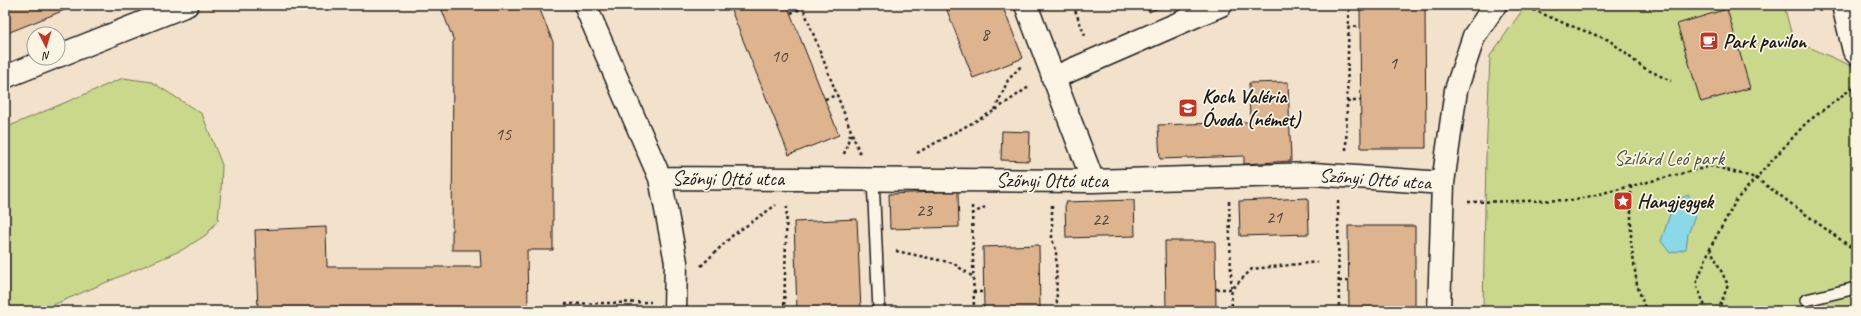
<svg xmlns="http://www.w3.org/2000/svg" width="1861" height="316" viewBox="0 0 1861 316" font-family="Caveat,sans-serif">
<rect width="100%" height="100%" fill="#f3e2cb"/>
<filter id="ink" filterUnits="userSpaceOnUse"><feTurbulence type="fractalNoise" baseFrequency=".025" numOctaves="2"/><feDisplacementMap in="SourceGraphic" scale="8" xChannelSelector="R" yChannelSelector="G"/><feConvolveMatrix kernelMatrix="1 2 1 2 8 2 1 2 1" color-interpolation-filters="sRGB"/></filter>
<g filter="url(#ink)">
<path fill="#cad88c" stroke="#737a54" d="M1526,5h258l9,35 63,28v240l-11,3h-362l3,-154 4,-101z
M123,78l29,4 50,32 20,51 -1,27 -3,28 -12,15 -24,15 -143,61h-34v-183z"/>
<path fill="#8bd8e9" stroke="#5f8d97" d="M1688,195l11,11 -11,28 -2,15 -16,4 -9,-12 9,-27 2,-11z"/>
<path fill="#deb48f" stroke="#1c1c1c" d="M5,5h72l-72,29z
M440,5h98l15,37v208h-26l1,61h-270l-3,-81 71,-3 1,40h154l-1,-17h-28l1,-208 1,-1z
M729,5h58l52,130 -50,20z
M945,5h57l21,53 -50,20z
M1147,5h19l-17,7z
M1360,5h65l1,143h-65z
M1727,9l23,79 -49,14 -24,-78z
M1288,82l3,79 -47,3v-8l-84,3 -2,-34 92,-3 -1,-39z
M1002,131l28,1 -1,29 -28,-1z
M958,191l1,36 -69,2 -1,-35z
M1308,198l1,36 -69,2 -1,-35z
M1134,200l1,36 -69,2 -1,-36z
M857,219l4,92h-64l-3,-89z
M1348,226h67v85h-66z
M1165,241h50l1,70h-50z
M1039,245l1,66h-56l-1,-64z"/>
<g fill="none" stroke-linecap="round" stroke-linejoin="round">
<g stroke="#1c1c1c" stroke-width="14">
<path id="service" d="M873,179l6,132
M1806,300l50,-12"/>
</g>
<g stroke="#1c1c1c" stroke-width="25">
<path id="minor" d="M585,5l75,173 16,84 -1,49
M1026,5l67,176
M1843,5l11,46 2,2
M58,56l129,-51
M5,77l48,-19
M1053,78l168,-73
M660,178l433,3 220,-7 130,9
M1439,311l4,-128 13,-93 18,-54 21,-31"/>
</g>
<path stroke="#1c1c1c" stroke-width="2.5" stroke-dasharray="3 3" stroke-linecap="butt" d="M802,5l58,149
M1073,5l12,31
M1522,5l44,19 43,16 33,27 29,14
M1245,9l9,-4
M615,10l10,-5
M791,13l12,-5
M1348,27l12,-1
M825,99l12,-4
M1347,102l14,-2
M995,110l13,-30 14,-15
M1346,150l3,-145
M917,153l77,-42 36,-25
M844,154l7,-22
M1631,186v56l6,43 9,26
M1229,201l3,110
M1338,201l1,110
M1468,202l107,-2 137,-34 44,12 100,73
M1052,205v34l4,11 1,61
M972,206l2,105
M972,214l13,-7
M1710,248l18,37 -10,26
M896,251l57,12 20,14
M701,266l32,-31 43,-30
M1339,281h10
M1216,289h16l20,-20 66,-7
M973,292h11
M566,311v-7l85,-2
M784,311l3,-107
M1707,311l-11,-27 14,-36 27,-49 69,-76 50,-38"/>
<use href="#service" stroke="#fcf5e5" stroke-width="11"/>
<use href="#minor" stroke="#fcf5e5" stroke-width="22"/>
</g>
</g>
<defs>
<g id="cafe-square" transform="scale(1)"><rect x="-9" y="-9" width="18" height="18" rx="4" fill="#c8321e" stroke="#fcf5e5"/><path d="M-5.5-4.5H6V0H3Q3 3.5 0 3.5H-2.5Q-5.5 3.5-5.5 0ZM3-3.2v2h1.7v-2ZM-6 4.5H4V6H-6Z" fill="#fff"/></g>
<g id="school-square" transform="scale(1)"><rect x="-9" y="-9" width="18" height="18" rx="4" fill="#c8321e" stroke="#fcf5e5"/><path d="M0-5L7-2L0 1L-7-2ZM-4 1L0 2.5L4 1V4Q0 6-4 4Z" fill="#fff"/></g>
<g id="sight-square" transform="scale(1)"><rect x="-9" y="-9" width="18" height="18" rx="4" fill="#c8321e" stroke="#fcf5e5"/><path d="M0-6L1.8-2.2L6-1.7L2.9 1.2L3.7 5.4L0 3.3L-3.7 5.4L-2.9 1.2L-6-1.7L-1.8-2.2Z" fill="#fff"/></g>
</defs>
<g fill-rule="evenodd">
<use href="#cafe-square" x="1709" y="41"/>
<use href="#school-square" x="1188" y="108"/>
<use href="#sight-square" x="1623" y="201"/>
</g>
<g text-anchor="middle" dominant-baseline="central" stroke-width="3.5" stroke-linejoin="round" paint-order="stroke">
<g font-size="18" fill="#4c4239">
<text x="985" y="34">8</text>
<text x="779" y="56">10</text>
<text x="1393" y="63">1</text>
<text x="503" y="134">15</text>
<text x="924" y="210">23</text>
<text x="1274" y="217">21</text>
<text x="1100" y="219">22</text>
</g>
<g font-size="20" font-weight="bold" fill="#1c1c1c" stroke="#fcf5e5" text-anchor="start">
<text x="1723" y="41">Park pavilon</text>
<text x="1202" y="96">Koch Valéria<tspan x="1202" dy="23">Óvoda (német)</tspan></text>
<text x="1637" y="201">Hangjegyek</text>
</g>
<g font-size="20" fill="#50543e" stroke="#fcf5e5">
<text x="1669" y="158">Szilárd Leó park</text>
</g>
<g font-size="20" fill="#1c1c1c" stroke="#fcf5e5">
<text x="728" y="178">Szőnyi Ottó utca</text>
<text transform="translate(1375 179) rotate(4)">Szőnyi Ottó utca</text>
<text x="1052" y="180">Szőnyi Ottó utca</text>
</g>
</g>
<rect width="1861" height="316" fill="none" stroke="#fcf5e5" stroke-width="20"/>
<rect x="10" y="10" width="1841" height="296" fill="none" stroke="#1c1c1c" stroke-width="1.5" filter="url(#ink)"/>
<g transform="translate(46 46) rotate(175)"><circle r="19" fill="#fcf5e5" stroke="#a29e95"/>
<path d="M0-3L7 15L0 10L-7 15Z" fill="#c8321e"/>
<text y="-6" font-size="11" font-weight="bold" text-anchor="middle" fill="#1c1c1c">N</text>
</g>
</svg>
